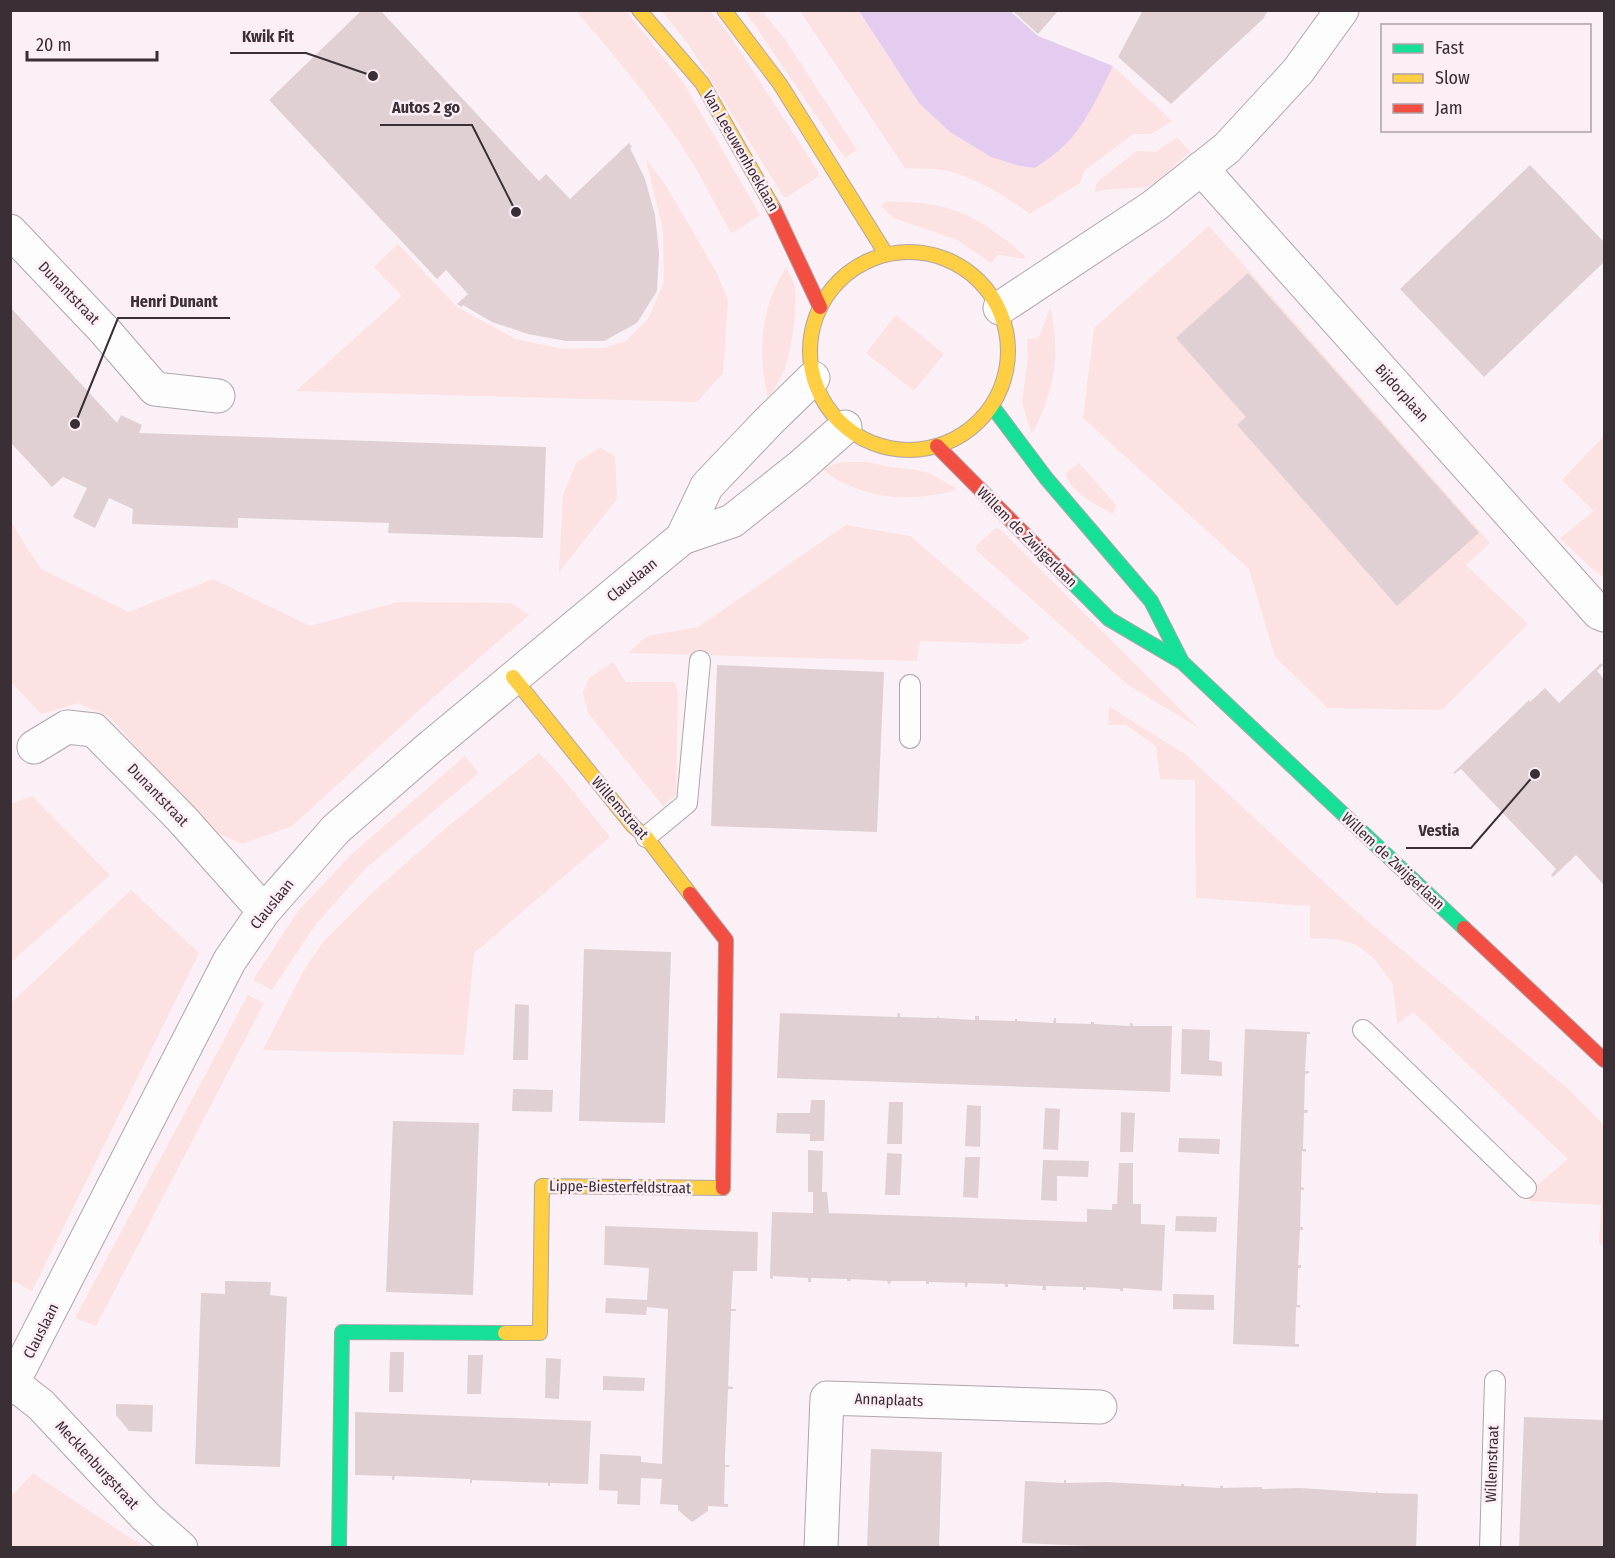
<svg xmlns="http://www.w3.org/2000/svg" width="1615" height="1558" viewBox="0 0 1615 1558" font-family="'Fira Sans Condensed',sans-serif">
<rect width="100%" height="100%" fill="#faf0f5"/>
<path fill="#fce2e2" d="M576,11h50l57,71 77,133 -27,18 -3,-2c-12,-21 -23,-43 -35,-64 -34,-56 -76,-107 -119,-156z
M662,11h48l19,23 90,139 -1,4 -31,20h-3l-95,-152z
M745,11h17l25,31 70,108 -12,8z
M800,11h59l60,92 31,29 41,25 29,9 15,2c9,-7 19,-13 28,-20 19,-18 38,-59 50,-82l59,55 -21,13h-18l-48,36 -5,13 -50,31c-27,-19 -54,-37 -87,-44 -12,-2 -26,-1 -38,-2z
M1177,137l13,15c-12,9 -29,28 -42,34 -11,4 -38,1 -53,6l2,-10 40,-31 19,1z
M646,159l20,27 51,87 11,28 -5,72 -26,29 -401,-11 106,-95 -28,-29 24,-23 59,63 58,32 48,10 41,-1 22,-7 22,-22 16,-37 -1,-52z
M885,202c63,-2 93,13 140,54l-1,3 -23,-4h-3l-7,8 -34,-23 -63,-22 -13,-12z
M1209,226l281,317 -24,22 62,59 -86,86 -114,-2 -53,-51 -26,-88 -166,-151 11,-90z
M786,268c3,5 7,11 8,16 5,17 -3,68 -9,84 -4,10 -10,19 -15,28l-3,-1c-9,-46 -7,-87 19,-127z
M1049,310h2c10,47 3,79 -17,121l-3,1 -9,-30 6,-46 -1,-17 10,-1 3,-3z
M896,315l48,39 -30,37 -48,-38z
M1604,436v141l-14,-10 -30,-29 34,-27 -32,-31z
M600,448l15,8 2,43 -58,73 4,-77 13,-32z
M842,462h25l23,5 27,3 12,3 27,15 -1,3c-35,8 -68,10 -102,-4 -10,-4 -21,-9 -29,-17l1,-2z
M1079,463l37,42 -2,9c-15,-7 -45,-22 -48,-41z
M10,521l31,48 88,43 84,-33 97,47 88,-24 113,1 18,12 -100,86 -137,125 -50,18 -33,-15 -99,-112 -32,-14 -37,11 -30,-32z
M846,525l64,11 120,102 -10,6 -100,-3 -3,20 -289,-8 19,-17 51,-9z
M996,528l6,3 197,197 -71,-43 -152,-135v-4z
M613,662l13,20h49l3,11 -2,102 -13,11 -75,-93 -5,-20 6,-15z
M1109,706l77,49 166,153 215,180 37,37v121l-5,-3 2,-38 -70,-4 -4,-7 41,-35 -155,-147 -16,12 -4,-39 -18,-26 -18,-14 -20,-6 -27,-1v-32l-114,-8 -1,-118 -35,-1 -4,-33 -30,-21h-18z
M539,753l21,22 50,62 -136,116 -10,102 -201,-5 41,-80 20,-29 46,-46 76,-67z
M465,756l14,17 -113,95 -50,56 -44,66 -19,-10 45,-69 54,-57z
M32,796l78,79 -99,87v-158z
M131,890l68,63 -167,338 -21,-11v-277z
M248,995l16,8 -168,323 -21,-8z
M33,1473l111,74h-133v-50z"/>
<path fill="#e3ccef" d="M859,11h151l28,25 75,30c-13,26 -27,58 -48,79 -9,9 -20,16 -30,23l-15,-2 -29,-9 -41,-25 -31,-29z"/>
<path fill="#e0d0d4" d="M362,10h18l159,171 7,-7 24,25 59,-56 3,4 -2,1 15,31 10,36 4,38 -2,38 -20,32 -33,18h-38l-38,-7 -36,-12 -29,-17 -2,2 -4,-3 11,-10 -22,-24 -9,9 -168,-179z
M1012,10h47l-21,24z
M1143,10h125l-5,9 -92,85 -53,-47z
M1530,165l74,77v20l-120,115 -84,-88z
M1248,273l231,260 -82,73 -160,-181 9,-8 -70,-79z
M10,307l107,116 4,-8 21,10 -3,8 407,14 -3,91 -155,-5 1,-10 -151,-5v10l-106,-4 1,-15 -24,-11 -14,30 -22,-11 14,-29 -24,-11 -11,10 -42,-45z
M1601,663l2,2 -6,6 7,8v206l-28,-30 -23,22 -2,-2 5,-6 -95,-100 -7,5 -1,-1 76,-73 1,2 15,-14 14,15z
M717,665l167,7 -7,160 -166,-6z
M584,949l87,3 -6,171 -86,-2z
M515,1004l14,1 -1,55h-15z
M780,1013l117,4 1,-4h2v4l36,1 3,-2v2l36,2v-4h4v4l36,1v-2h2v2l36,2 1,-5h2v5l35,1v-2h3v2l36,2v-3h2l1,3h39l-2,66 -393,-14z
M1182,1029l28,1 -1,30 13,2v14l-41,-2z
M1245,1029l65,3v2h-3l-2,37h4v2l-4,1 -1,36h4l-1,3h-3l-1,36h3v3l-4,-1 -1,36 3,1v2h-3l-1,37h3v3h-3l-2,35h3v3h-3l-1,37h3v3l-4,-1 -1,37h4v3l-66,-3z
M513,1089l40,1 -1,22 -40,-1z
M811,1100h14l-1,41h-14v-7l-34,-1 1,-20h33z
M889,1102h14l-1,42h-15z
M967,1105l14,1 -1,41 -15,-1z
M1045,1108l15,1 -2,41 -15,-1z
M1121,1112l14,1 -2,39h-13z
M393,1121l86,2 -6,172 -87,-3z
M1179,1138l41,1 -1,15 -41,-2z
M808,1150l15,1 -1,41h5l2,21 258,9v-13l25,1v-6h5l2,-41h14v41h8v20l24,1 -3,66 -39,-3v3h-3v-2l-34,-2v3h-3v-3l-37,-1v4h-4l1,-4 -35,-2v3h-3v-3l-37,-1 -1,4h-2v-4l-36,-1v2h-3v-3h-35l-2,4 -2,-4 -36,-2v2h-4v-2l-36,-1v4h-3v-4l-35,-2v3l-3,-1 2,-66 41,1v-21h-5z
M887,1153l15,1 -2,41h-15z
M965,1157h15l-2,41 -15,-1z
M1043,1160l46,1 -1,16 -31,-1v25l-16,-1z
M1176,1216l41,1 -1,15 -41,-1z
M605,1226l153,6 -1,39h-24l-2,38h5v2h-5l-3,75 5,1v2h-5l-3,67v9h5l-1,2h-4l-1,37h4v3l-20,-1v5l-16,11 -14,-12v-5l-18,-1 2,-25 -21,-1 -1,27 -23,-1 1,-13 -19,-1 1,-36 41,2v6l21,2 6,-155 -21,-2 -1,8 -41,-2 1,-15 41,2 2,-32 -45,-3z
M225,1281l46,1 -1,13 17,2 -7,170 -85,-3 6,-171 24,1z
M1173,1294l41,1v15l-41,-1z
M390,1352h14l-1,40h-14z
M468,1355h15l-2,39h-14z
M546,1358l15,1 -2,40 -14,-1z
M603,1376l42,2 -1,13 -41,-1z
M116,1404l37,1 -1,27 -23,-1 -13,-16z
M355,1412l236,9 -3,63 -38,-1v3h-2v-3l-76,-3v3h-2v-4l-75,-3 -1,4h-2v-4l-37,-1z
M1524,1417l80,3v128h-85z
M871,1449l71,3 -3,96h-72z
M1064,1480h2v3l40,-1 75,4v-2h3v2l36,2v-2h3v2l39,-1v2l38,-1 76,5v-2l3,2 39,1 -2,54h-284l-110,-5 3,-62 39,2z"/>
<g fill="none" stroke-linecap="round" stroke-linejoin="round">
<g stroke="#afa5aa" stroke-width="22">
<path id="lane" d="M910,685v53
M646,837l41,-34 13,-142
M1363,1030l163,158
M1490,1548l5,-167"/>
</g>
<g stroke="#afa5aa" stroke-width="35">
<path id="street" d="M1201,168l398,445 5,2
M10,231l95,100 50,58 63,7
M1000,308l154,-102 73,-58 71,-77 44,-61
M682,538l25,-52 60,-63 46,-45
M34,747l33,-20 27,3 87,88 83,93
M13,1383l28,22 105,112 35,31
M10,1388l220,-428 34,-49 72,-82 92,-80 254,-211 50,-17 68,-54 45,-40
M821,1548l6,-150 273,9"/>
</g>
<g stroke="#afa5aa" stroke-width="16">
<path id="fast" d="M992,406l54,72 105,123 31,61
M1067,577l42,42 73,43 282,266
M339,1548l3,-216 163,1"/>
</g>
<g stroke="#afa5aa" stroke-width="16">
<path id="slow" d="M639,10l63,73 72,126
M724,10l56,74 106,170
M810 351a99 99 0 1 1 198 0a99 99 0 1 1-198 0Z
M513,677l120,149 13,11 44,57
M505,1333h35l2,-147 181,2"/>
</g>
<g stroke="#afa5aa" stroke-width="16">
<path id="jam" d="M774,209l46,98
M937,446l130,131
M690,894l36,46 -3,248
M1464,928l140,132"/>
</g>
<use href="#lane" stroke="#fefdfe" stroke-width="20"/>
<use href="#street" stroke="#fefdfe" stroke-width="33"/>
<use href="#fast" stroke="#16e098" stroke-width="14"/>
<use href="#slow" stroke="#ffcf43" stroke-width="14"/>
<use href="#jam" stroke="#f24e42" stroke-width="14"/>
</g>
<g text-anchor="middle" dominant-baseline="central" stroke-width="5" stroke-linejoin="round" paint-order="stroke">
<g font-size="15" fill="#392f34" stroke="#fdedf4">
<text transform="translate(741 151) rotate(60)">Van Leeuwenhoeklaan</text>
<text transform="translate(69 293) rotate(46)">Dunantstraat</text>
<text transform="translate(1402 393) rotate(48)">Bijdorplaan</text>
<text transform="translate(1027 537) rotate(45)">Willem de Zwijgerlaan</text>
<text transform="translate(632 580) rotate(-39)">Clauslaan</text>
<text transform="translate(158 795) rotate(46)">Dunantstraat</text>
<text transform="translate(620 808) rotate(49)">Willemstraat</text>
<text transform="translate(1393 861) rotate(43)">Willem de Zwijgerlaan</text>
<text transform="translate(272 904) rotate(-51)">Clauslaan</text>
<text transform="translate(620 1187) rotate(1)">Lippe-Biesterfeldstraat</text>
<text transform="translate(41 1331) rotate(-63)">Clauslaan</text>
<text transform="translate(889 1400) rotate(2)">Annaplaats</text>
<text transform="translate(1492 1464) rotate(-88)">Willemstraat</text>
<text transform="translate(97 1465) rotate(47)">Mecklenburgstraat</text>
</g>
</g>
<path fill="none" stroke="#392f34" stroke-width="2" d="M373 76L306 53H230M516 212L472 125H380M75 424L118 318H230M1535 774L1471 848H1406"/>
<g fill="#392f34" stroke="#fdedf4" stroke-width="2">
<circle cx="373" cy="76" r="6"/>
<circle cx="516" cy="212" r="6"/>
<circle cx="75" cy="424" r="6"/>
<circle cx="1535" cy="774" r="6"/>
</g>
<g font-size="16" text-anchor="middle" font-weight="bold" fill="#392f34" stroke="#fdedf4" stroke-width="5" stroke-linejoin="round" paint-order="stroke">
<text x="268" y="42">Kwik Fit</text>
<text x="426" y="113">Autos 2 go</text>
<text x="174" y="307">Henri Dunant</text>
<text x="1439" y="836">Vestia</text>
</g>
<rect width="1615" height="1558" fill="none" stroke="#392f34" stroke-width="24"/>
<rect x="1381" y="24" width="210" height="108" fill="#fdedf4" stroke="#afa1a7" stroke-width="1.5"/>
<rect x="1393" y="44" width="30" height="9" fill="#16e098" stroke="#afa1a7" stroke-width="1.5"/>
<text x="1435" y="54" font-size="18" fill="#392f34">Fast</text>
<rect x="1393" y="74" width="30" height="9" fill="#ffcf43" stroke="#afa1a7" stroke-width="1.5"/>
<text x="1435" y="84" font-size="18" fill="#392f34">Slow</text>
<rect x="1393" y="104" width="30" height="9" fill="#f24e42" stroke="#afa1a7" stroke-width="1.5"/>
<text x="1435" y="114" font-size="18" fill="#392f34">Jam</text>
<path d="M27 51v9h130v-9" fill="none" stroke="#392f34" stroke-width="3"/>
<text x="36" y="51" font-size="18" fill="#392f34" stroke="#fdedf4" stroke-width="4.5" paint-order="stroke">20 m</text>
</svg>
